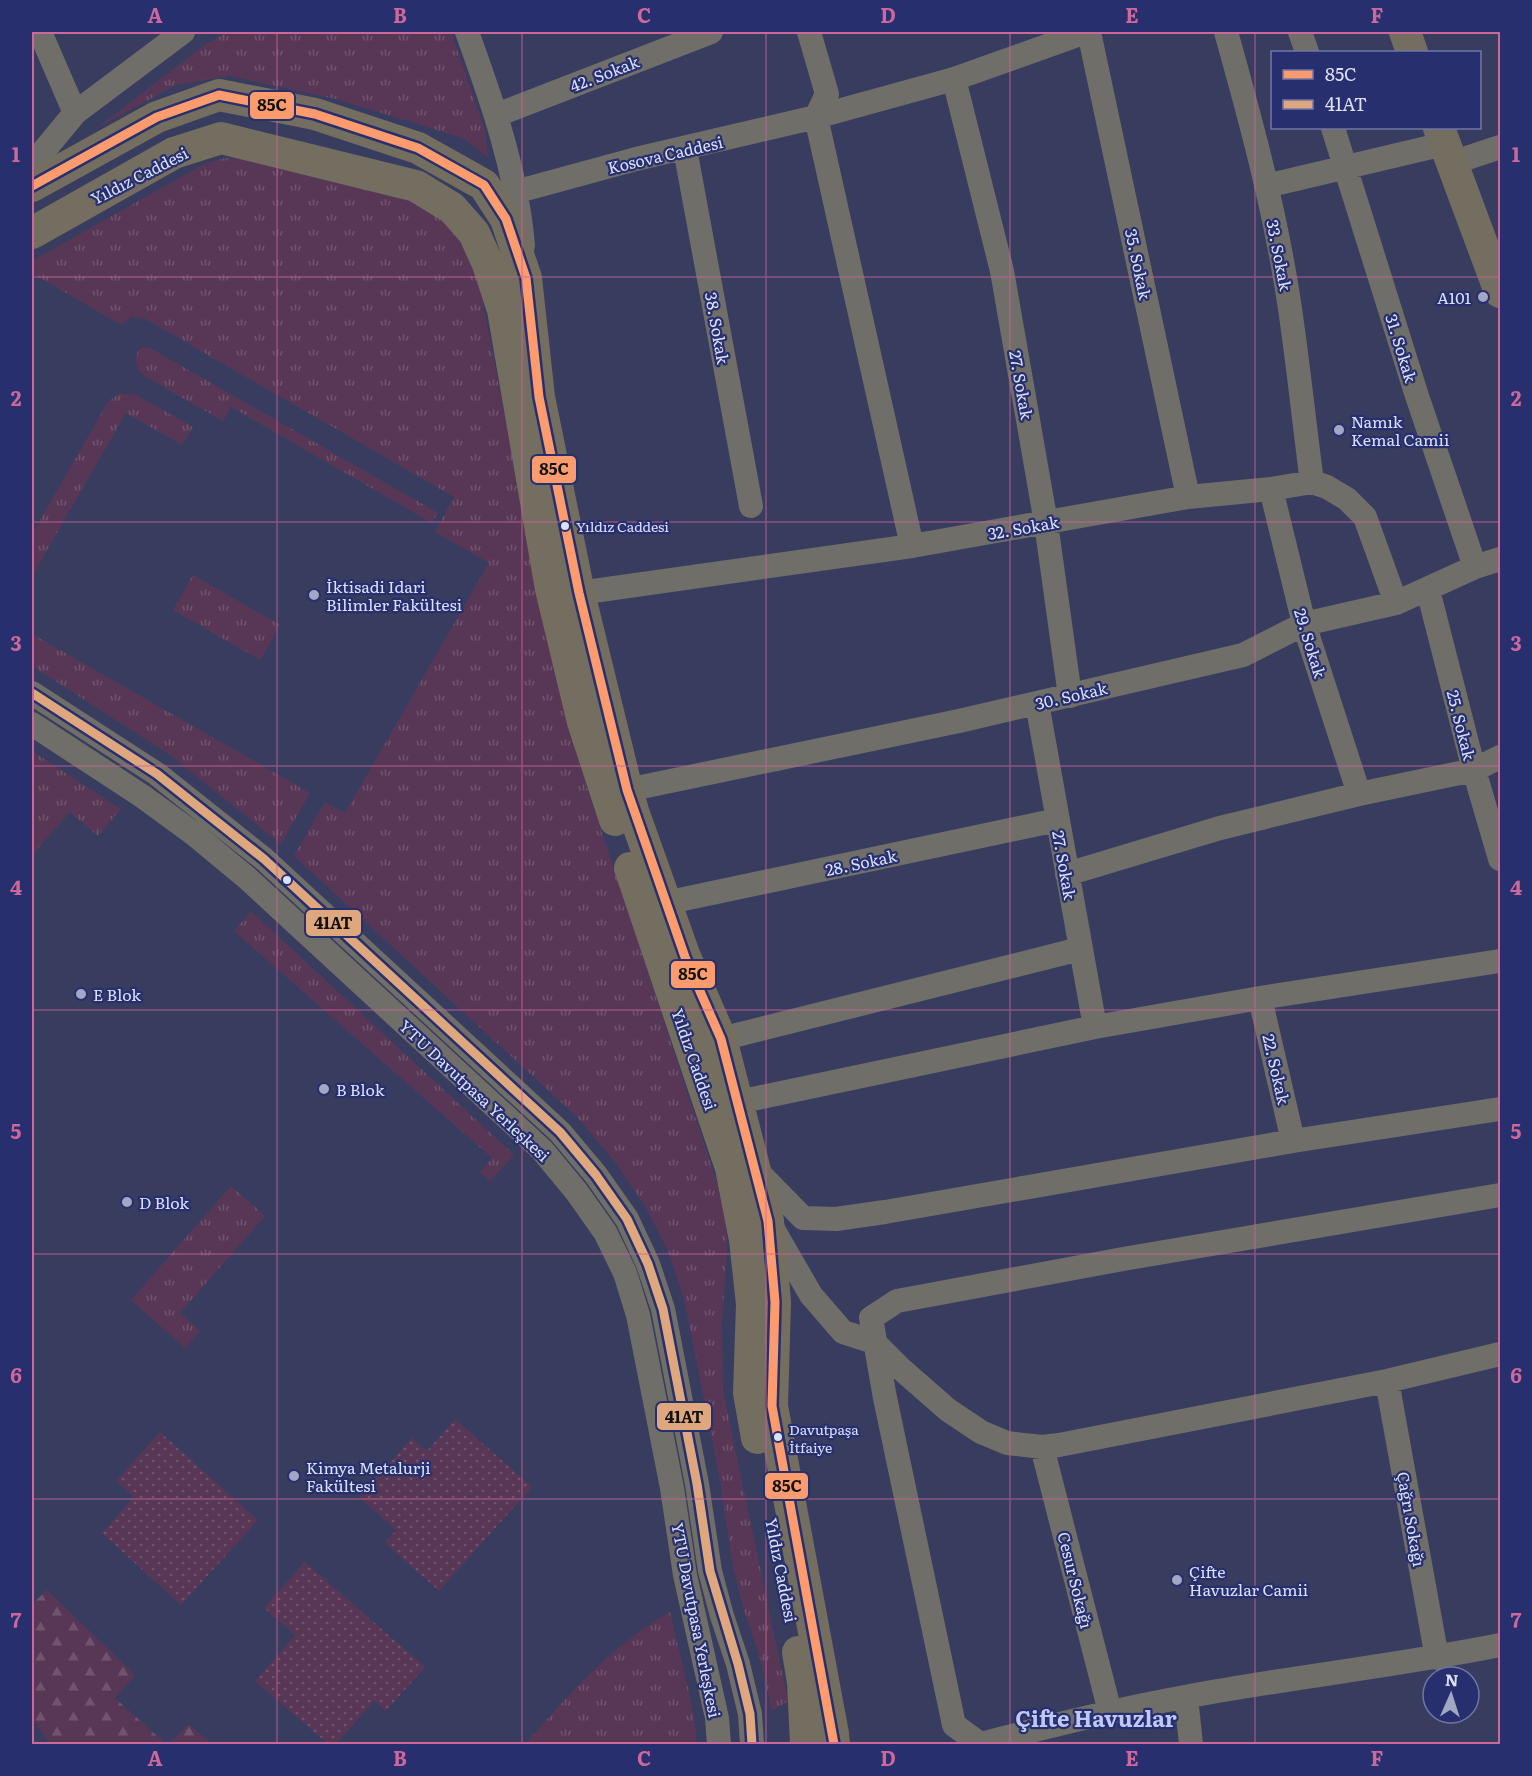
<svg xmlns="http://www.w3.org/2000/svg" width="1532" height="1776" viewBox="0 0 1532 1776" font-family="Literata,serif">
<defs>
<pattern id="grass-tufts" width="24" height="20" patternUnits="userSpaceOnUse" patternTransform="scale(1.5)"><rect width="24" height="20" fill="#583756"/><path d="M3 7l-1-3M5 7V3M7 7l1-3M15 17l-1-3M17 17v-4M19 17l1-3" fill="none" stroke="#6f546f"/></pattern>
<pattern id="forest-firs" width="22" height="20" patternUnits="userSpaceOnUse" patternTransform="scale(1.5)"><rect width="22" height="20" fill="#583756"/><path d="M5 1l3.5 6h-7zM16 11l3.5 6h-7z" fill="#6f546f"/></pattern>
<pattern id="garden-dots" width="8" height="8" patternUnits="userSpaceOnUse" patternTransform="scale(1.5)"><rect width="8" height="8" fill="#583756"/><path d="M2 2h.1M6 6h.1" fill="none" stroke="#6f546f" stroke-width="1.8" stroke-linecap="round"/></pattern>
</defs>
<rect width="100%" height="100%" fill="#383c5f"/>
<path fill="url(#grass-tufts)" d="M228,32h223l34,98 3,27 -25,-19 -127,-39 -107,-23 -53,9 -79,43 109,-84z
M225,158l22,1 167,43 23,11 17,16 22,38 62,320 43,182 138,420 7,31 1,33 -5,70 1,68 65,310 -16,10 -12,-53 -16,-48 -11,-43 -13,-87 -35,-177 -15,-48 -24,-47 -31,-46 -38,-45 -283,-261 31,-54 20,11 144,-250 -54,-31 19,-35 -310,-179 -13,-1 -10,8 -89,-52v-12l172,-97z
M143,347l7,1 288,165 -6,10 -201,-116 -8,14 -77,-44c-9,-6 -12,-15 -8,-26z
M120,393l16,2 57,32 -11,18 -56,-32 -94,163v-42l76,-132z
M193,575l87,50 -20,35 -87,-50z
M32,634l278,159 -29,51 -111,-89 -138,-89z
M32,751l89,58 -23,27 -28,-24 -38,43z
M251,911l263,244 -24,26 -10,-9 12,-14 -258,-227z
M231,1186l34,30 -85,97 20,18 -15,17 -54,-48z
M670,1612c10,44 23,87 27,132h-172c43,-48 87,-100 145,-132z"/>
<path fill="url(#forest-firs)" d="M47,1590l88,85 -20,23 51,46h-116l-18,-27v-113z
M189,1724l23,20h-43z"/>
<path fill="url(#garden-dots)" d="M455,1419l77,68 -93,104 -54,-48 11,-13 -37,-33 53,-59 15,13z
M160,1432l98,88 -77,85 -79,-72 32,-36 -18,-16z
M305,1562l120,105 -39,44 -12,-10 -38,43h-8l-73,-63 40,-46 -31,-27z"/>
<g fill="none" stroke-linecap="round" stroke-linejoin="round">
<path stroke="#6f6e68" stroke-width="24" d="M40,32l35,81
M467,32c25,69 50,140 56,214
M809,32l18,62 -11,23 96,429
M1089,32l99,465
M1226,32c25,89 49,178 63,270 9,60 15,120 23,180
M1300,32l7,20
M954,79l48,192 44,252 24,173
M497,115l214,-83
M1333,128l84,268 58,171
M685,149l66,357
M1452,163l48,-16
M32,165l43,-52 108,-81
M1266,186l178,-42
M515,192l121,-33 180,-42 138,-38 132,-47
M1271,489l33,135 55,170
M1428,590l46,180 26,89
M579,593l333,-47 276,-49 83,-8 41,-7 15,5 20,12 18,18 31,86
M32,693l125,81 107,85 296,273 36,43 31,44 21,45 15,45 34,175 13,87 12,45 16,48 12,50 2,30
M1037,703l58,324
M32,724l110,72 52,38 53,44 295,272 34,41 29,41 20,41 13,42 34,173 13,87 32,143 2,26
M627,790l332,-69 284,-66 61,-31 92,-21 79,-36 25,-8
M1067,874l153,-46 139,-34 115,-24 26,-13
M665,903l392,-83
M1260,998l33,143
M721,1039l359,-90
M738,1102l357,-75 165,-29 240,-37
M754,1168l49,50 33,1 49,-7 408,-71 207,-32
M770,1224l41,71 32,37 31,10 26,26 48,42 33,22 26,11 35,4 17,-2 328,-64 113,-27
M1387,1381l50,277
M1042,1447l68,265
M1186,1697l5,47
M980,1744l-26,-19 -69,-327 -14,-80 26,-17 226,-42 377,-64
M981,1744c68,-18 136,-35 204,-47 105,-20 211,-31 315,-52"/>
<path stroke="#746e60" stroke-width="32" d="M1405,32l7,20
M1439,128l61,164
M32,186l125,-69 62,-22 96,19 103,34 66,37 22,34 20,59 13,119 40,196 48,197 6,21 52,146 36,82 47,182 7,81 -3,104 61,328 1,10
M32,233l142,-80 47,-15 195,48 36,22 22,25 14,31 15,46 48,279 32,133 32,98
M630,868l101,300 14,72 7,64 -3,89 8,45
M798,1652l5,30 3,62"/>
<g stroke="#282f6f" stroke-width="14">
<path id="bus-1" d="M32,186l125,-69 62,-22 96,19 103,34 66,37 22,34 20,59 13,119 40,196 48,197 58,167 36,82 47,182 7,81 -3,104 62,338"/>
</g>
<g stroke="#282f6f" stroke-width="14">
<path id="bus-2" d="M32,693l125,81 107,85 296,273 36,43 31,44 21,45 15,45 34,175 13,87 28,93 12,50 2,30"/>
</g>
<use href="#bus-1" stroke="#fc9b6d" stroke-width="9"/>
<use href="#bus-2" stroke="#dfa77e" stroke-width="9"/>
</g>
<path fill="none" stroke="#cc689a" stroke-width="1.5" stroke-opacity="0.55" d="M277,32v1712M522,32v1712M766,32v1712M1010,32v1712M1255,32v1712M32,277h1468M32,522h1468M32,766h1468M32,1010h1468M32,1254h1468M32,1499h1468"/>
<g fill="#a2a7c3" stroke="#282f6f" stroke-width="2">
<circle cx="1483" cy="297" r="6"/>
<circle cx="1339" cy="430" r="6"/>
<circle cx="314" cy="595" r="6"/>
<circle cx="81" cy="994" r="6"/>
<circle cx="324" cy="1089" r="6"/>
<circle cx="127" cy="1202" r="6"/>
<circle cx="294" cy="1476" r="6"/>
<circle cx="1177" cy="1580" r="6"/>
</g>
<g fill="#dbe1f9" stroke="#282f6f" stroke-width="2">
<circle cx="565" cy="526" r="5"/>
<circle cx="287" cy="880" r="5"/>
<circle cx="778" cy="1437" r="5"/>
</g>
<g text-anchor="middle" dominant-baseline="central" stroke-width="4.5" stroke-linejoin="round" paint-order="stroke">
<g font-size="14" fill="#dbe1f9" stroke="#282f6f" text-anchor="start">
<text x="576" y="526">Yıldız Caddesi</text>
<text x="789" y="1429">Davutpaşa<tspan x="789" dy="18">İtfaiye</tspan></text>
</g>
<g font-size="16" fill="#dbe1f9" stroke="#282f6f">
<text transform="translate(604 73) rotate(-21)">42. Sokak</text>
<text transform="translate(665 154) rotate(-13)">Kosova Caddesi</text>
<text transform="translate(139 175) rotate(-27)">Yıldız Caddesi</text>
<text transform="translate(1280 255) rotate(79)">33. Sokak</text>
<text transform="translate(1139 264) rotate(78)">35. Sokak</text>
<text transform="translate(718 328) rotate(80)">38. Sokak</text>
<text transform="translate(1402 348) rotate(73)">31. Sokak</text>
<text transform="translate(1022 385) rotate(80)">27. Sokak</text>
<text transform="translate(1023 527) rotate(-10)">32. Sokak</text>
<text transform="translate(1311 643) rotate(73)">29. Sokak</text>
<text transform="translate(1071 695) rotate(-13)">30. Sokak</text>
<text transform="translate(1462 725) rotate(76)">25. Sokak</text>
<text transform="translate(861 862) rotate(-12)">28. Sokak</text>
<text transform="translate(1065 865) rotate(80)">27. Sokak</text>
<text transform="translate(695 1059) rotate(71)">Yıldız Caddesi</text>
<text transform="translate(1277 1069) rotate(77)">22. Sokak</text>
<text transform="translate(475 1090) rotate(43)">YTU Davutpasa Yerleşkesi</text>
<text transform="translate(1412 1519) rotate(80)">Çağrı Sokağı</text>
<text transform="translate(782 1570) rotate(79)">Yıldız Caddesi</text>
<text transform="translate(1076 1580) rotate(76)">Cesur Sokağı</text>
<text transform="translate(697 1620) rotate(79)">YTU Davutpasa Yerleşkesi</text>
</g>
<g font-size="16" fill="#dbe1f9" stroke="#282f6f" text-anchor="start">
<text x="1471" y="297" text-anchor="end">A101</text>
<text x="1351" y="421">Namık<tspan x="1351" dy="18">Kemal Camii</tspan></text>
<text x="326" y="586">İktisadi Idari<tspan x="326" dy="18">Bilimler Fakültesi</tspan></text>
<text x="93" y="994">E Blok</text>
<text x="336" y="1089">B Blok</text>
<text x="139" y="1202">D Blok</text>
<text x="306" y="1467">Kimya Metalurji<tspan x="306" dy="18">Fakültesi</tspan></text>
<text x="1189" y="1571">Çifte<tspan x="1189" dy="18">Havuzlar Camii</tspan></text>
</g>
<g font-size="22" font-weight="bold" fill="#bfc9f8" stroke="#282f6f">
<text x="1096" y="1717">Çifte Havuzlar</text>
</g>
</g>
<g stroke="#282f6f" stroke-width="2">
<rect x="249" y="91" width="46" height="29" rx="6" fill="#fc9b6d"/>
<rect x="531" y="455" width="46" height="29" rx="6" fill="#fc9b6d"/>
<rect x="305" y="909" width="57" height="28" rx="6" fill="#dfa77e"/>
<rect x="670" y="960" width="46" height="29" rx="6" fill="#fc9b6d"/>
<rect x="656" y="1402" width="56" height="29" rx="6" fill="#dfa77e"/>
<rect x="764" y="1472" width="45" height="28" rx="6" fill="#fc9b6d"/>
</g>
<g font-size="16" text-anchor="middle" font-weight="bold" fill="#111">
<text x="272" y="111">85C</text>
<text x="554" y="475">85C</text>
<text x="333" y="929">41AT</text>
<text x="693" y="980">85C</text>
<text x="684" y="1423">41AT</text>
<text x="787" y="1492">85C</text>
</g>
<rect width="1532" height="1776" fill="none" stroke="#282f6f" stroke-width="66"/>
<rect x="1271" y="51" width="210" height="78" fill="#282f6f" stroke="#7076a6" stroke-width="1.5"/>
<rect x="1283" y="70" width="30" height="9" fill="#fc9b6d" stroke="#7076a6" stroke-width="1.5"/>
<text x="1325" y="81" font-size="18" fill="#dbe1f9">85C</text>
<rect x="1283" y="100" width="30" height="9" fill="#dfa77e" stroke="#7076a6" stroke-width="1.5"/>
<text x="1325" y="111" font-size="18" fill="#dbe1f9">41AT</text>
<g transform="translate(1451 1695) rotate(3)"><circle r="28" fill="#282f6f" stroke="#7076a6" stroke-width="1.5"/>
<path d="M0-4.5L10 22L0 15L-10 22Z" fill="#a2a7c3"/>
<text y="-9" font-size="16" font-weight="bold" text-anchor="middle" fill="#dbe1f9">N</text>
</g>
<rect x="33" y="33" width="1466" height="1710" fill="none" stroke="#cc689a" stroke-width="2"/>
<g font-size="20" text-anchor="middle" font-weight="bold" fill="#cc689a">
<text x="155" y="23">A</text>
<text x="400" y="23">B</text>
<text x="644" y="23">C</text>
<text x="888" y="23">D</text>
<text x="1132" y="23">E</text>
<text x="1377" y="23">F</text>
<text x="16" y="162">1</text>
<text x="1516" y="162">1</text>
<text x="16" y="406">2</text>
<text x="1516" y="406">2</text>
<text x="16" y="651">3</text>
<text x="1516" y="651">3</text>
<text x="16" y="895">4</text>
<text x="1516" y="895">4</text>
<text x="16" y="1139">5</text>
<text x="1516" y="1139">5</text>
<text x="16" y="1383">6</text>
<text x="1516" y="1383">6</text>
<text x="16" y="1628">7</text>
<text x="1516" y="1628">7</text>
<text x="155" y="1766">A</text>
<text x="400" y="1766">B</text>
<text x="644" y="1766">C</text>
<text x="888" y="1766">D</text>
<text x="1132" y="1766">E</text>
<text x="1377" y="1766">F</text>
</g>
</svg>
